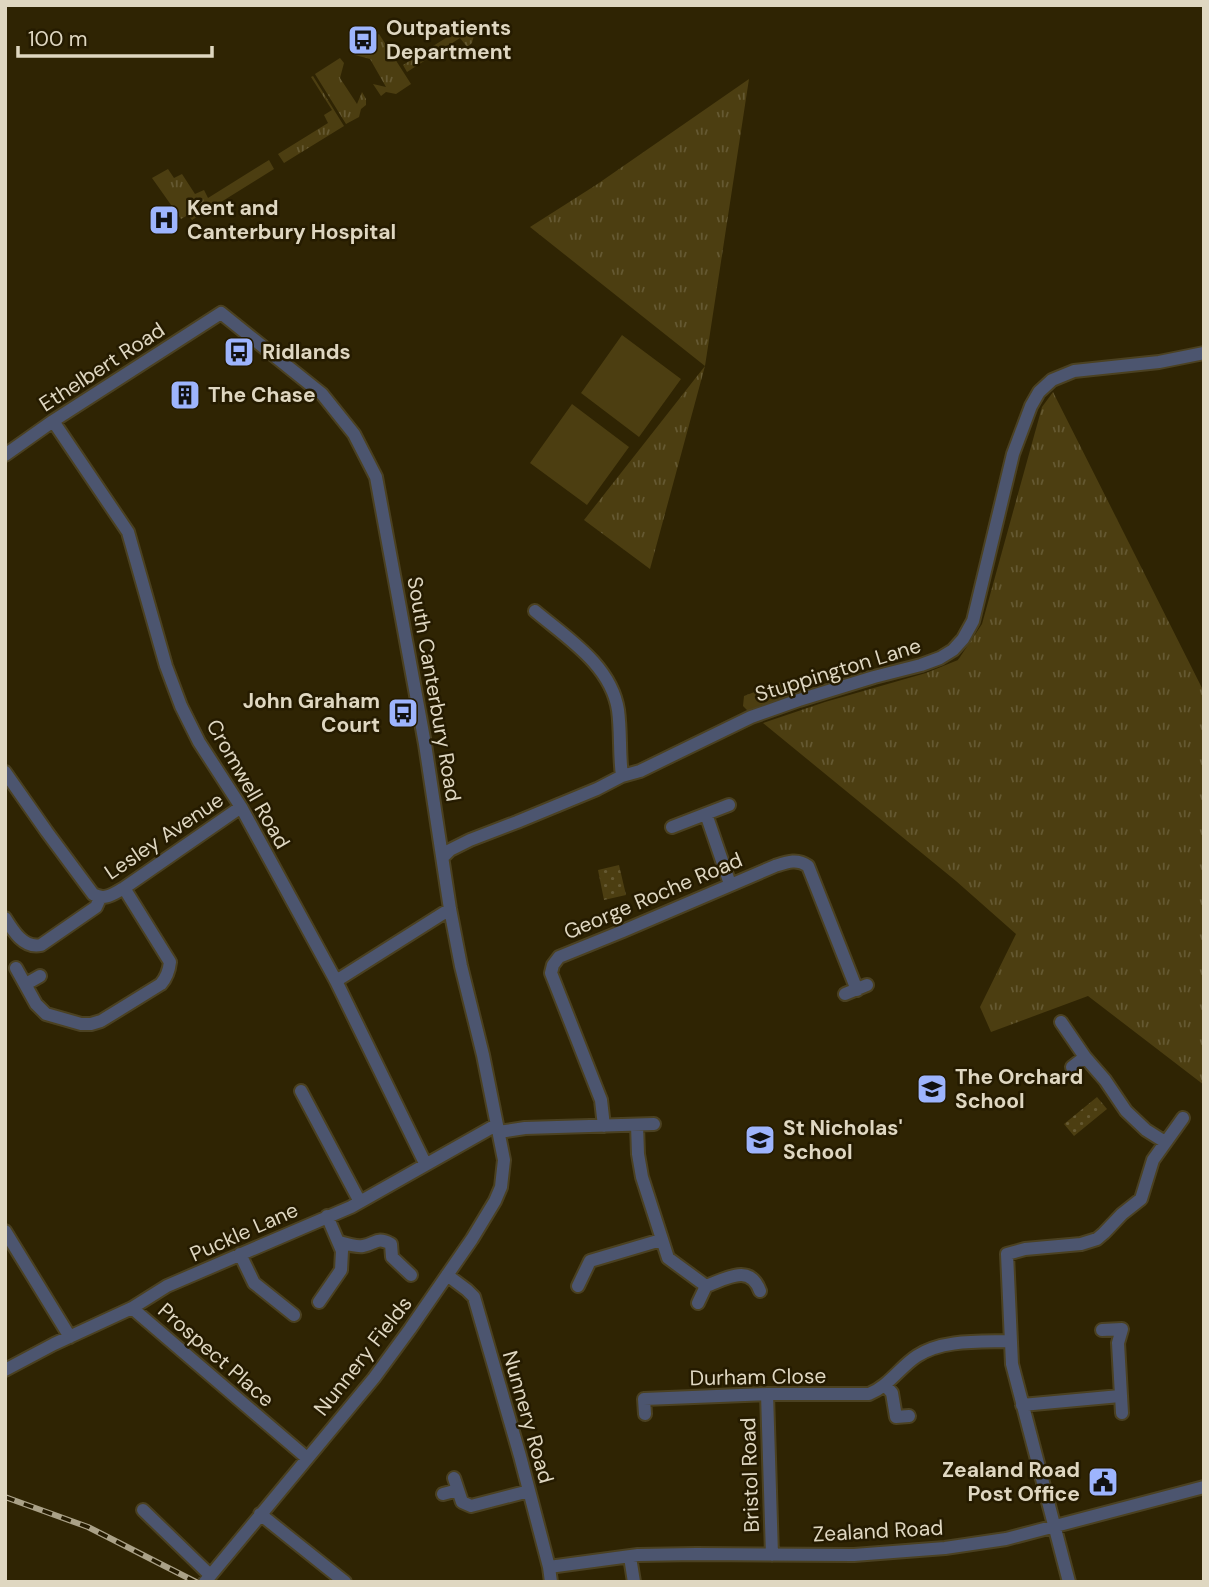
<svg xmlns="http://www.w3.org/2000/svg" width="1209" height="1587" viewBox="0 0 1209 1587" font-family="'DM Sans',sans-serif">
<defs>
<pattern id="grass-tufts" width="24" height="20" patternUnits="userSpaceOnUse" patternTransform="scale(1.75)"><rect width="24" height="20" fill="#4c3e11"/><path d="M3 7l-1-3M5 7V3M7 7l1-3M15 17l-1-3M17 17v-4M19 17l1-3" fill="none" stroke="#655932"/></pattern>
<pattern id="park-dots" width="8" height="8" patternUnits="userSpaceOnUse" patternTransform="scale(1.75)"><rect width="8" height="8" fill="#4c3e11"/><path d="M2 2h.1M6 6h.1" fill="none" stroke="#655932" stroke-width="1.8" stroke-linecap="round"/></pattern>
</defs>
<rect width="100%" height="100%" fill="#2f2403"/>
<path fill="url(#grass-tufts)" d="M468,24l6,11 -2,8 -5,4 -7,-9 -53,34 -4,-7z
M379,34l32,50 -15,10 -10,-2 -5,4 -8,-12 13,3 -16,-28 -15,-4 -3,-5z
M340,58l4,5 -4,15 17,26 5,-12 4,7v6l-5,4 -2,8 -13,7 -31,-50z
M313,76l31,50 -60,37 -6,-9 50,-31 -4,-8 8,-5 -21,-33z
M749,79l-44,287 -55,203 -66,-49 121,-154 -175,-139 66,-42z
M269,160l5,9 -82,51 -4,-5 -7,4 -29,-41 16,-9 6,9 8,-4 13,20 9,-4 4,8z
M1053,392l151,300v393l-116,-89 -97,36 -11,-25 36,-73 -60,-53 -193,-158 62,-21 101,-29 32,-13 24,-36 60,-217z
M794,677l17,12 -61,24 -7,-7 1,-10z"/>
<path fill="url(#park-dots)" d="M619,865l7,30 -22,5 -6,-30z
M1097,1097l10,12 -33,27 -10,-12z"/>
<path fill="#4c3e11" d="M622,335l59,44 -42,58 -58,-44z
M572,404l57,43 -42,58 -57,-42z"/>
<g fill="none" stroke-linecap="round" stroke-linejoin="round">
<g stroke="#4b4121" stroke-width="16">
<path id="minor" d="M53,421l75,111 38,134 15,40 18,36 42,65 95,174 89,182
M5,455l48,-34 168,-108 101,81 32,40 22,43 49,267 25,165 11,57 22,89 21,105 -3,27 -6,14 -23,38 -62,90 -36,49 -169,204
M535,611c32,27 76,54 83,99 3,22 1,44 4,66
M5,772l42,60 46,62c12,7 20,0 31,-6l117,-81
M706,814l24,70
M672,827l57,-22
M443,857l7,-7 20,-10 47,-18 80,-33 25,-13 18,-5 111,-54 48,-17 75,-23 47,-12 19,-7 13,-8 10,-11 10,-18 40,-167 18,-48 8,-14 13,-12 22,-9 85,-9 45,-9
M5,918c8,13 19,31 36,27l55,-38 4,-9
M16,968l20,36 10,10 35,10h10l10,-3 60,-37c6,-7 8,-13 9,-22l-46,-74
M336,981l114,-72
M26,984l14,-8
M845,994l22,-9
M1061,1022l24,35 20,23 21,31 20,19 19,12
M1072,1067l13,-10
M301,1091l59,111
M637,1125l1,29 4,23 26,81 38,28c20,-7 44,-23 54,5
M604,1126l-3,-26 -50,-127 2,-8 6,-8 64,-26 152,-65c12,-4 22,-8 33,0l49,124
M499,1132l26,-4 129,-4
M5,1231l65,106
M339,1242c7,2 17,5 24,4 13,-2 13,-10 28,-2l1,13 19,18
M240,1254l14,29 40,32
M447,1275l20,15 7,7 46,159 29,111 2,15
M578,1286l12,-25 71,-21
M319,1302l22,-32 1,-19 -15,-35
M698,1303l8,-17
M132,1308l175,150
M1102,1330l20,-1 -4,14 4,70
M5,1370l49,-26 78,-36 35,-22 184,-79 145,-82
M885,1385l7,8 4,24 13,-1
M767,1394l5,161
M1022,1405l98,-9
M645,1414l-1,-15 123,-5h102c20,-8 31,-27 48,-38 26,-17 64,-14 93,-15
M454,1478l8,24 9,4 58,-15
M443,1494l15,-4
M143,1510l67,65
M260,1514l85,68
M630,1557l4,25
M549,1567l89,-12 58,-1 158,1 91,-7 61,-9 198,-52
M1069,1582l-57,-218 -5,-110 18,-5 56,-5 16,-5 7,-6 18,-19 19,-15 12,-39 30,-42"/>
</g>
<use href="#minor" stroke="#4c556f" stroke-width="12"/>
<g stroke="#aaa187" stroke-width="6">
<path id="rail" d="M5,1497l83,30 108,55"/>
</g>
<use href="#rail" stroke="#251b00" stroke-width="3.5" stroke-dasharray="10" stroke-linecap="butt"/>
</g>
<defs>
<g id="bus-square" transform="scale(1.575)"><rect x="-9" y="-9" width="18" height="18" rx="4" fill="#9db4fd" stroke="#251b00"/><path d="M-5-6H5V4H4V6H2V4H-2V6H-4V4H-5ZM-3.5-4V0h7V-4ZM-3.5 1.2v1.5H-2V1.2ZM2 1.2v1.5H3.5V1.2Z" fill="#111"/></g>
<g id="hospital-square" transform="scale(1.575)"><rect x="-9" y="-9" width="18" height="18" rx="4" fill="#9db4fd" stroke="#251b00"/><path d="M-5-5h3v3.5h4V-5h3V5h-3V1.5h-4V5h-3Z" fill="#111"/></g>
<g id="building-square" transform="scale(1.575)"><rect x="-9" y="-9" width="18" height="18" rx="4" fill="#9db4fd" stroke="#251b00"/><path d="M-4-6H4V6H1V3H-1V6H-4ZM-2.5-4.3h1.7v1.8h-1.7ZM.8-4.3h1.7v1.8H.8ZM-2.5-1h1.7V.8h-1.7ZM.8-1h1.7V.8H.8Z" fill="#111"/></g>
<g id="school-square" transform="scale(1.575)"><rect x="-9" y="-9" width="18" height="18" rx="4" fill="#9db4fd" stroke="#251b00"/><path d="M0-5L7-2L0 1L-7-2ZM-4 1L0 2.5L4 1V4Q0 6-4 4Z" fill="#111"/></g>
<g id="civic-square" transform="scale(1.575)"><rect x="-9" y="-9" width="18" height="18" rx="4" fill="#9db4fd" stroke="#251b00"/><path d="M-.6-6.5H3V-4.5H.6V-3L4-1V1h2V6H-6V1h2V-1L-.6-3ZM-1.2 2.5V6h2.4V2.5Z" fill="#111"/></g>
</defs>
<g fill-rule="evenodd">
<use href="#bus-square" x="363" y="40"/>
<use href="#hospital-square" x="164" y="220"/>
<use href="#bus-square" x="239" y="352"/>
<use href="#building-square" x="185" y="395"/>
<use href="#bus-square" x="403" y="713"/>
<use href="#school-square" x="932" y="1089"/>
<use href="#school-square" x="760" y="1140"/>
<use href="#civic-square" x="1103" y="1482"/>
</g>
<g text-anchor="middle" dominant-baseline="central" stroke-width="5" stroke-linejoin="round" paint-order="stroke">
<g font-size="21" font-weight="bold" fill="#dfd7c1" stroke="#251b00" text-anchor="start">
<text x="386" y="28">Outpatients<tspan x="386" dy="24">Department</tspan></text>
<text x="187" y="208">Kent and<tspan x="187" dy="24">Canterbury Hospital</tspan></text>
<text x="262" y="352">Ridlands</text>
<text x="208" y="395">The Chase</text>
<text x="380" y="701" text-anchor="end">John Graham<tspan x="380" dy="24">Court</tspan></text>
<text x="955" y="1077">The Orchard<tspan x="955" dy="24">School</tspan></text>
<text x="783" y="1128">St Nicholas'<tspan x="783" dy="24">School</tspan></text>
<text x="1080" y="1470" text-anchor="end">Zealand Road<tspan x="1080" dy="24">Post Office</tspan></text>
</g>
<g font-size="21" fill="#dfd7c1" stroke="#251b00">
<text transform="translate(102 367) rotate(-33)">Ethelbert Road</text>
<text transform="translate(838 670) rotate(-17)">Stuppington Lane</text>
<text transform="translate(434 689) rotate(80)">South Canterbury Road</text>
<text transform="translate(248 784) rotate(60)">Cromwell Road</text>
<text transform="translate(164 836) rotate(-34)">Lesley Avenue</text>
<text transform="translate(653 896) rotate(-23)">George Roche Road</text>
<text transform="translate(244 1232) rotate(-24)">Puckle Lane</text>
<text transform="translate(216 1355) rotate(41)">Prospect Place</text>
<text transform="translate(363 1356) rotate(-52)">Nunnery Fields</text>
<text transform="translate(758 1377) rotate(-1)">Durham Close</text>
<text transform="translate(528 1417) rotate(74)">Nunnery Road</text>
<text transform="translate(750 1475) rotate(-92)">Bristol Road</text>
<text transform="translate(878 1531) rotate(-3)">Zealand Road</text>
</g>
</g>
<rect width="1209" height="1587" fill="none" stroke="#dfd7c1" stroke-width="14"/>
<path d="M18 46v10h194v-10" fill="none" stroke="#dfd7c1" stroke-width="3.5"/>
<text x="28" y="46" font-size="21" fill="#dfd7c1" stroke="#251b00" stroke-width="5" paint-order="stroke">100 m</text>
</svg>
